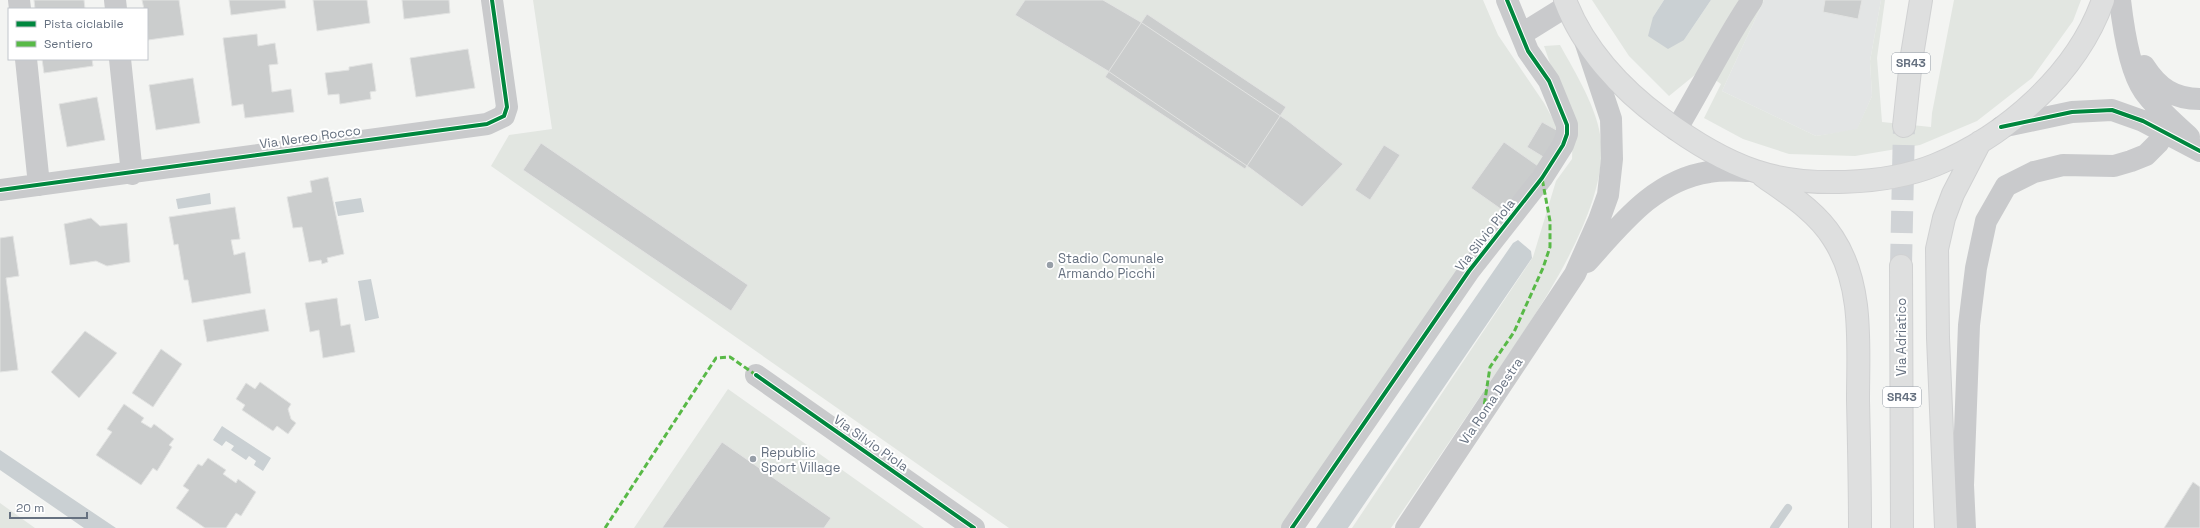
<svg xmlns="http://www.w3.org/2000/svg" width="2200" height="528" viewBox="0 0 2200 528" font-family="'Space Grotesk',sans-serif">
<rect width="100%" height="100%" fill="#f3f4f2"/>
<path fill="#e3e5e5" d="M1764,0h117l-11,61 2,35 -15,34 -41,6 -94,-45z"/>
<path fill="#e2e6e1" d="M533,0h950l15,35 46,68 16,29 -15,26 -261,370h-275l-518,-362 18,-31 43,-6z
M1592,0h72l-11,17 31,23 27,-40h53l-42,91 94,45 41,-7 15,-33 -2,-35 11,-61h4l-8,58 5,64 49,5 1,-14 22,-113h127l-8,21 -41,57 -55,43 -57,24 -65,11 -66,-2 -46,-15 -39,-21 17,-34 -20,-14 -32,26 -40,-40z
M1560,45c15,27 39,66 41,97 7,76 -78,191 -120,253 -30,44 -60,89 -90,133h-39l181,-271 23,-76 16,-22 1,-30 -29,-83z
M728,389l196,139h-290z
M0,503l35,25h-35z"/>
<path fill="#cad0d3" d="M1664,0h47l-27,40 -16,9 -20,-13 5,-19z
M210,193l1,11 -33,5 -2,-10z
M361,198l3,14 -26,4 -3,-14z
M1518,240l13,11 1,7 -184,270h-32l197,-285z
M371,279l8,39 -14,3 -7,-40z
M222,426l49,32 -8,13 -9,-6 2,-4 -7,-5 -3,4 -15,-10 3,-4 -8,-5 -4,5 -9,-6z
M0,450l116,78h-32l-84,-58z"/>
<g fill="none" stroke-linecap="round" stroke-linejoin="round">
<path stroke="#cad0d3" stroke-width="8" d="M1774,528l14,-20"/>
</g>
<path fill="#cbcdcd" stroke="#e2e3e2" d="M34,0h50l1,9h-50z
M142,0h37l5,35 -36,5 -1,-31h-3z
M229,0h56l1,8 -55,7z
M313,0h54l3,23 -53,8z
M402,0h47l1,13 -46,6z
M1025,0h78l36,21 149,100 55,43 -41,43 -52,-39 -142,-97 -93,-56z
M1825,0h37l-4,19 -35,-7z
M1147,14l139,93 -41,62 -140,-92z
M257,34l1,12 17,-3 3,21 -9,1 3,27 19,-3 3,23 -49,6 -2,-14 -11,2 -9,-68z
M468,49l7,39 -59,9 -6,-39z
M42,59h50l1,7 -49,7z
M372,63l4,28 -6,1 1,7 -31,5 -1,-10 -11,1 -3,-22 24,-3v-3z
M193,78l7,45 -44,7 -7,-45z
M97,97l8,43 -38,7 -8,-43z
M1542,122l18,10 -15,26 -18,-11z
M1504,142l34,24 -33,46 -34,-24z
M541,143l207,142 -17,26 -208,-141z
M1384,145l16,10 -30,45 -15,-10z
M328,177l16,77 -17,4 1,4 -6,2 -1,-4 -12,2 -7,-35 -9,1 -6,-31 25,-5 -2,-11z
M235,207l5,32 -9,1 3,15 11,-3 6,41 -59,10 -4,-23h-4l-6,-36 -4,1 -5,-28z
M91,218l9,8 27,-3 3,39 -23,4 -11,-5 -26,4 -6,-41z
M13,236l6,40 -13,2 12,92 -18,2v-134z
M337,298l4,28 9,-2 5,28 -32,6 -4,-28 -9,2 -5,-29z
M265,309l4,22 -62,11 -4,-22z
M85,331l32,22 -38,45 -28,-26z
M161,349l21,15 -29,43 -21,-14z
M260,382l31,22 -3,5 3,10 5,4 -8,11 -11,-8 -4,5 -31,-21 3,-5 -9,-6 10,-16 9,6z
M124,404l20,14 -3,4 10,6 3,-4 20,15 -5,6 3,2 -15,24 -4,-3 -12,17 -45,-30 16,-23 -5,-3z
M722,442l109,76 -7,10h-162z
M208,458l18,12 -3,4 13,9 2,-4 18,13 -15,24 -5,-3 -10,15h-21l-29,-20 13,-18 -6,-4 15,-22 4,2z
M2193,482l7,5v41h-36z"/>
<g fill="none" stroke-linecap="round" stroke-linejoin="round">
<path stroke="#d0d3d6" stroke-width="22" stroke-dasharray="22 11" stroke-linecap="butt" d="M1901,266l3,-140"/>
<g stroke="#d0d1d2" stroke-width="24">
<path id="major" d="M1565,0c18,48 56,89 97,119 27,20 60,41 93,52 50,17 131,14 180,-6 71,-29 142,-91 168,-165
M1904,126l7,-65 10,-61
M1763,176c25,18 53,35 70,62 31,47 25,108 25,162 1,43 2,85 2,128
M1901,266l1,262
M1946,528l-8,-190 -1,-89 7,-31 9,-24 27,-52"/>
</g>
<path stroke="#c9cacc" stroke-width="22" d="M19,0l1,9
M115,0l1,9
M2120,0c3,26 9,70 24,91 12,17 30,32 45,46
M1522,34l45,-28
M26,59l13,126
M120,59l12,115
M2144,66c14,22 30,33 56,33
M2001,127l71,-15 40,-2 31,11 57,30
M1676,130c26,-43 48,-89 76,-130
M0,190l487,-66 17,-8 3,-9 -15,-107
M1587,262c35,-39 68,-82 122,-90 15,-3 31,-1 46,-1
M756,375l218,153
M1292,528l177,-257 73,-93 21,-33 4,-11v-9l-18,-44 -21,-30 -21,-51
M1406,528l169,-254 24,-54 9,-25 4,-36 -1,-40 -25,-75
M1965,528l-2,-43 6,-160 7,-57 10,-47 20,-35 28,-14 29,-7 51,1 17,-5 15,-6 12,-12 7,-11"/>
<use href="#major" stroke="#dedfdf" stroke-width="22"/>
<path stroke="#58b947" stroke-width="3" stroke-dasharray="6 3" stroke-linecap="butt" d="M1483,413l7,-46 24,-35 29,-64 7,-21v-26l-8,-43
M605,528l111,-170 14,-1 26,18"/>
<g stroke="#fff" stroke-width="6">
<path id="cycleway" d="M2001,127l71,-15 40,-2 31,11 57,30
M0,190l487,-66 17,-8 3,-9 -15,-107
M756,375l218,153
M1292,528l177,-257 73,-93 21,-33 4,-11v-9l-18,-44 -21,-30 -21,-51"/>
</g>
<use href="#cycleway" stroke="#00873e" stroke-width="4"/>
</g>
<g fill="#979fa8" stroke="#fff" stroke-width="1.5">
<circle cx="1050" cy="265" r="4"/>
<circle cx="753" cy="459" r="4"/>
</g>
<g text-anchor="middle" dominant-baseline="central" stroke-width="4" stroke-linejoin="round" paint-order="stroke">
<g fill="#fff" stroke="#949ca6" stroke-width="1">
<rect x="1892" y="53" width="38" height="20" rx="3"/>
<rect x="1883" y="387" width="38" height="20" rx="3"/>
</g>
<g font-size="12" font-weight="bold" fill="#667180">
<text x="1911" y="63">SR43</text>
<text x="1902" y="397">SR43</text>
</g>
<g font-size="13" fill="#667180" stroke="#fff">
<text transform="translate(310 137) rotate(-8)">Via Nereo Rocco</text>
<text transform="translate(1485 235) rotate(-52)">Via Silvio Piola</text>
<text transform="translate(1901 337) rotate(-90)">Via Adriatico</text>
<text transform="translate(1491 401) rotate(-56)">Via Roma Destra</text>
<text transform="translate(871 443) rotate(35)">Via Silvio Piola</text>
</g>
<g font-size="13" fill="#667180" stroke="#fff" text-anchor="start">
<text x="1058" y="258">Stadio Comunale<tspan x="1058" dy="15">Armando Picchi</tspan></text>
<text x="761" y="452">Republic<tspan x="761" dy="15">Sport Village</tspan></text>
</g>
</g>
<rect x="8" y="8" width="140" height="52" fill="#ffffff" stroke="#c2c6cc"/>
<rect x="16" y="21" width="20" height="6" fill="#00873e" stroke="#c2c6cc"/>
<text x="44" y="28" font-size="12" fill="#667180">Pista ciclabile</text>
<rect x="16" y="41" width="20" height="6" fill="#58b947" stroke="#c2c6cc"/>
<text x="44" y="48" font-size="12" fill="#667180">Sentiero</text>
<path d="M10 512v6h77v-6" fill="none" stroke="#667180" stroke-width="2"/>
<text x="16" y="512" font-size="12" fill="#667180" stroke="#ffffff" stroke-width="3" paint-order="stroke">20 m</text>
</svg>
